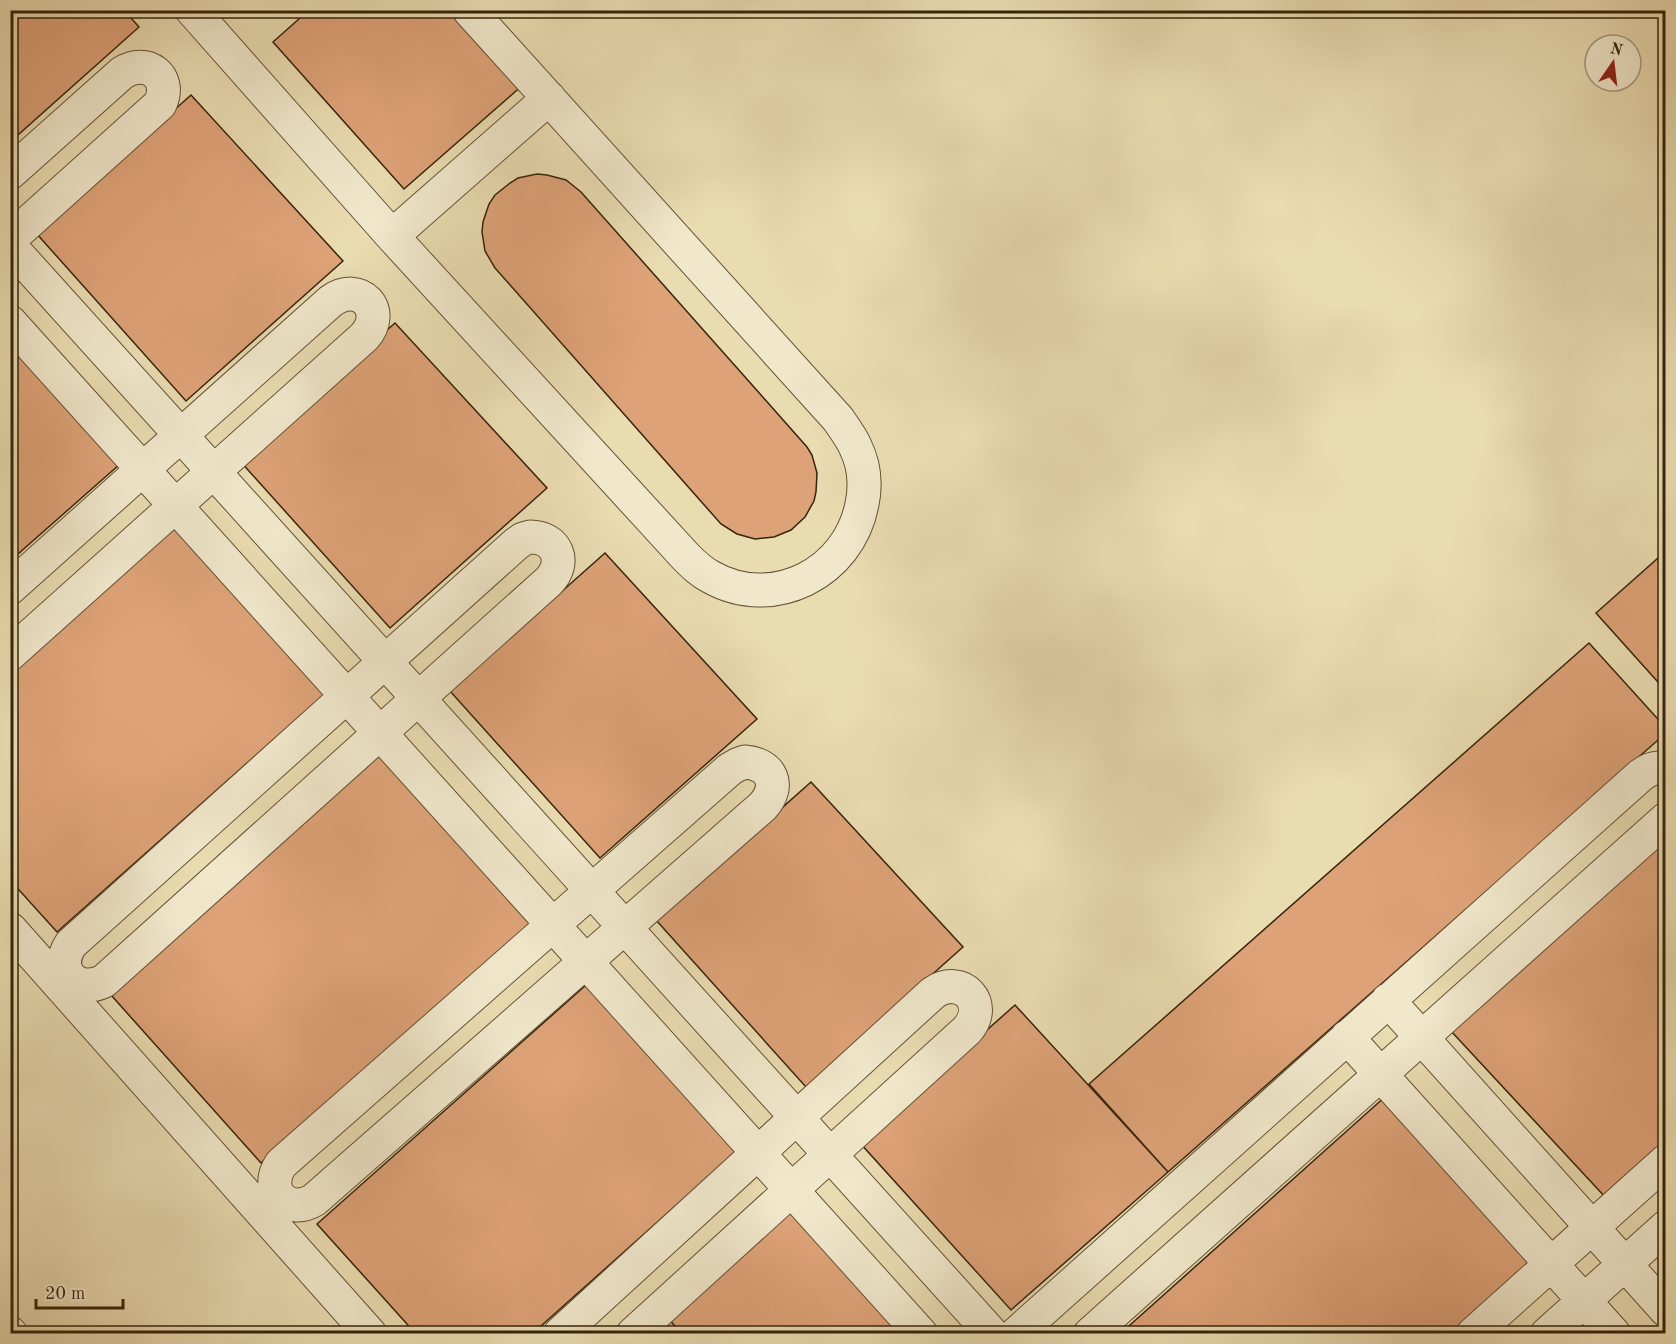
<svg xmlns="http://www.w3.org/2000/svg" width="1676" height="1344" viewBox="0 0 1676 1344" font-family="'Old Standard TT',serif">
<rect width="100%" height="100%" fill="#eadcb1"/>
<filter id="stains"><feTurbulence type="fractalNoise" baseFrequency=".00333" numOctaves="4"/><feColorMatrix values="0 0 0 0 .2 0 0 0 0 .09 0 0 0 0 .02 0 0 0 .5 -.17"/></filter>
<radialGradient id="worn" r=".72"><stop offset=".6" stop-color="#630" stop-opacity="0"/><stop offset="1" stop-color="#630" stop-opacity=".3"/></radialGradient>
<path fill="#dea278" stroke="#36240b" stroke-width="1.5" d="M10,10h114l15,17 -129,115z
M309,10h149l66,74 -120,105 -131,-147z
M191,95l152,166 -157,140 -150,-168z
M537,174l10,1 19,5 15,12 226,255 5,8 5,18 -1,19 -2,9 -9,16 -14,13 -17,7 -19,2 -18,-5 -16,-10 -226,-256 -10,-17 -3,-19 1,-10 6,-18 6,-9 15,-12 8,-5z
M395,323l152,165 -157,140 -150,-167z
M10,343l110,121 -110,97z
M175,526l151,167 -269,239 -47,-52v-208z
M1666,551v140l-70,-78z
M605,553l152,166 -157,139 -150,-167z
M1589,643l77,85v5l-498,439 -79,-88z
M379,756l151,168 -269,239 -150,-168z
M811,782l152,165 -157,140 -150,-167z
M1666,834v309l-60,55 -155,-167z
M586,985l150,167 -204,182h-116l-99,-110z
M1015,1005l153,167 -157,138 -151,-167z
M1387,1095l152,168 -79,71h-340z
M790,1208l114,126h-222l-15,-17z
M1666,1252v16l-8,-9z
M667,1317l15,17h-33z"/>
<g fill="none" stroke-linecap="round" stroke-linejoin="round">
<g stroke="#635234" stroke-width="35">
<path id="minor" d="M192,10l200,226 294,321c8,8 15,15 25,20 62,35 138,-4 151,-73 4,-19 2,-40 -7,-58 -4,-9 -11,-18 -17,-27l-369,-409
M10,173l112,-100c24,-16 51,3 38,31l-150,135
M392,236l157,-138
M10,246l982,1088
M10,322l911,1012
M530,537c27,0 37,25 19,44l-445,400c-28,14 -51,-11 -33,-37l445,-400 7,-5z
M10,588l321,-287c29,-21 57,10 33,36l-354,317
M745,762c27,2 36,24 18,44l-449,394c-27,16 -51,-10 -33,-36l449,-395 7,-4z
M10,929l360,405
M1388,1000l278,310
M1347,1037l267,297
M10,1333l1,1
M560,1334l373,-341c29,-20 57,11 34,37l-334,304
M1016,1334l625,-559c8,-6 15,-9 25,-6
M1090,1334l576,-515
M1473,1334l193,-173
M1547,1334l119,-107"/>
</g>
<use href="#minor" stroke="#f1e8cc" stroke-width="33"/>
</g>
<rect width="1676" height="1344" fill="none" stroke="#eadcb1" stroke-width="36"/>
<rect x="12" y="12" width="1652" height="1320" fill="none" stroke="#36240b" stroke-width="3"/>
<rect x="18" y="18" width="1640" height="1308" fill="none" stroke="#36240b" stroke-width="1.5"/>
<g transform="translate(1613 63) rotate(14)"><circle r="28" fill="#f1e8cc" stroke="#a69a7f" stroke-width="1.5"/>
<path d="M0-4.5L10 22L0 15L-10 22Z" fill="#8f2418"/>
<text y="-9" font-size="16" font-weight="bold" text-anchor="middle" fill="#36240b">N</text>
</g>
<path d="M36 1299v9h87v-9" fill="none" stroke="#36240b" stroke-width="3"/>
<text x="45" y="1299" font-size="18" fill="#36240b" stroke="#f1e8cc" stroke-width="4.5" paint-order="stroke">20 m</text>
<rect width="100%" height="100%" filter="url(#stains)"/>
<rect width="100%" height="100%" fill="url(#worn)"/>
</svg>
